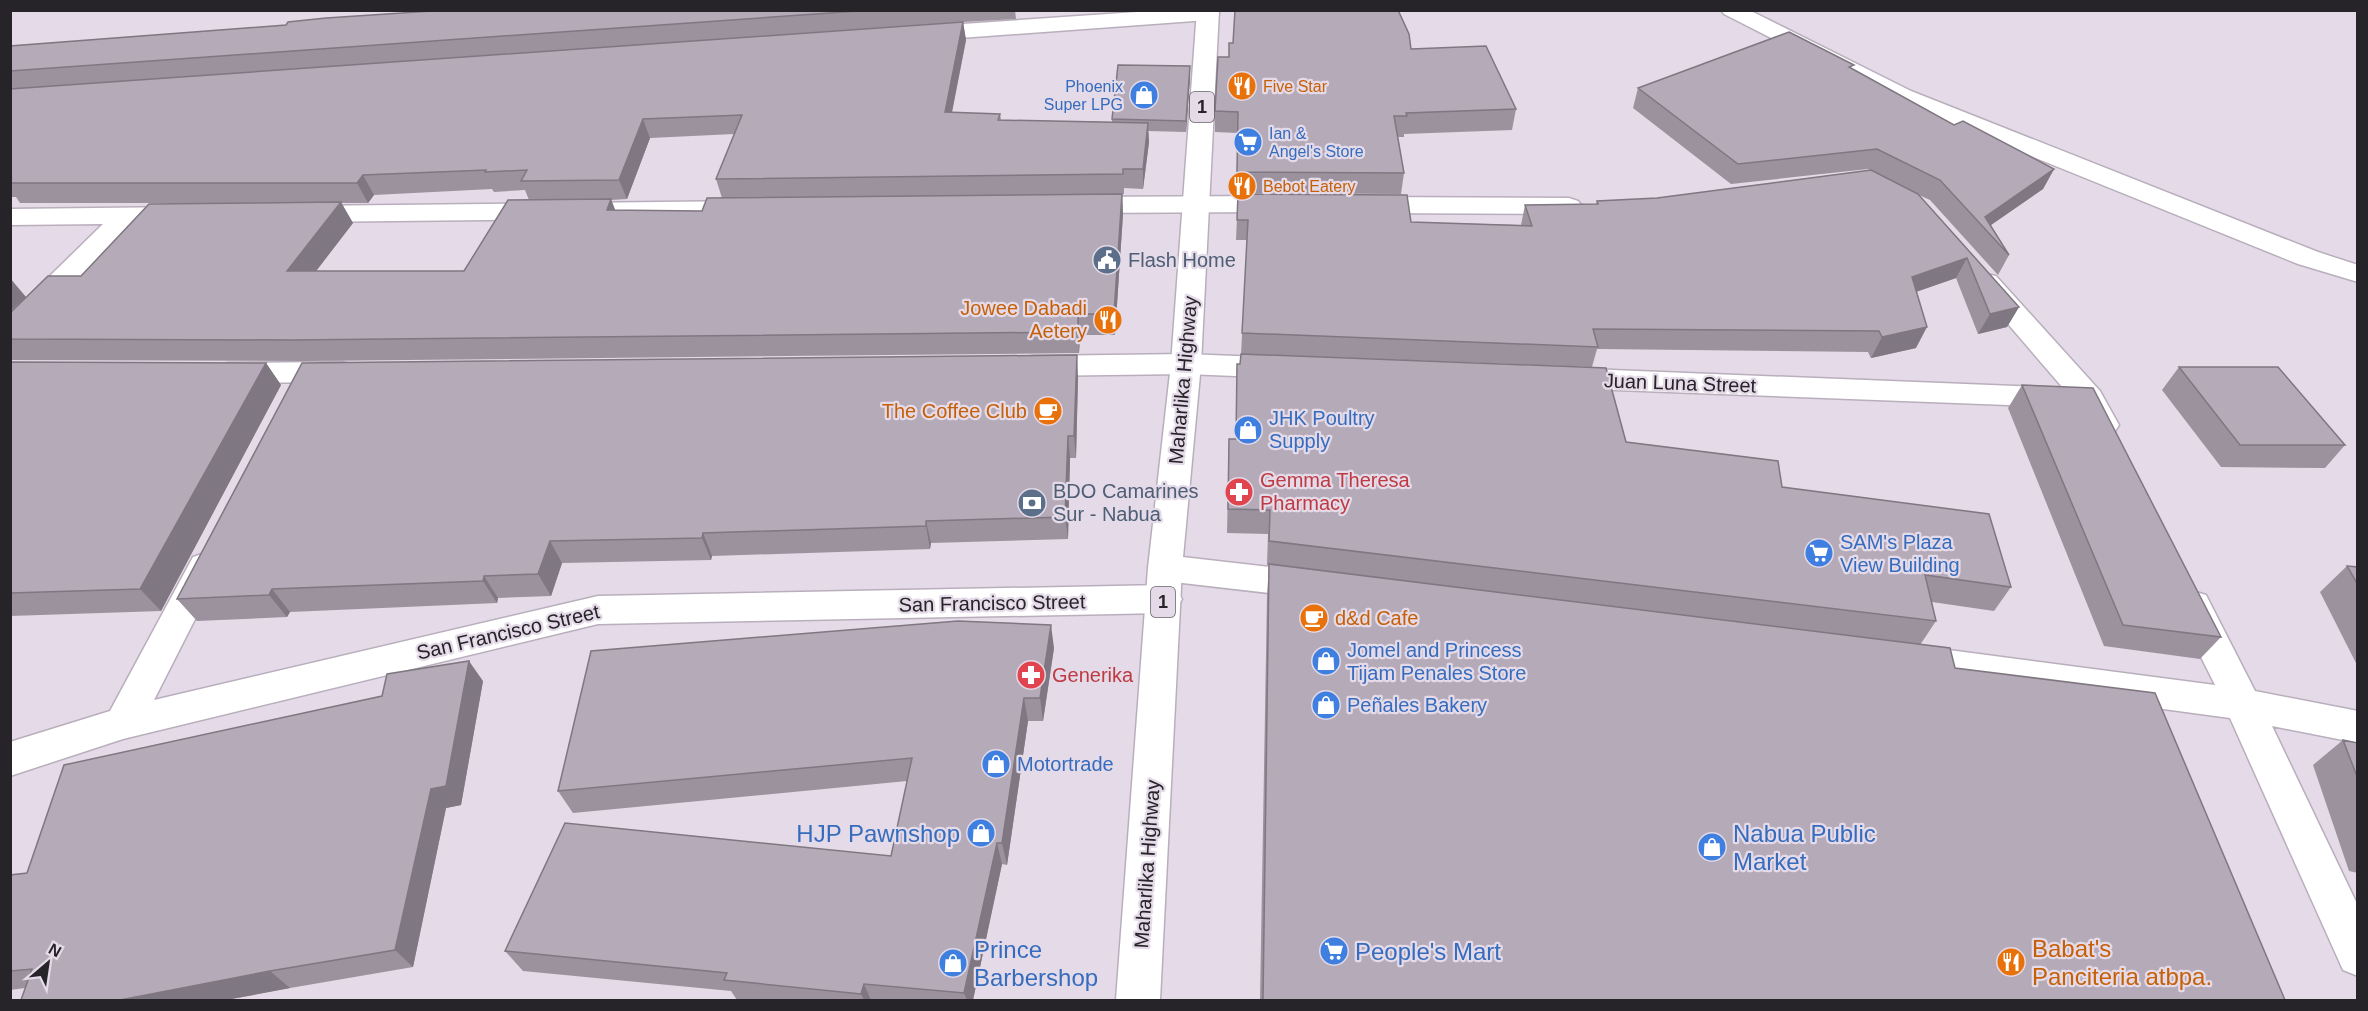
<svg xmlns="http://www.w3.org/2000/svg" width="2368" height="1011" viewBox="0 0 2368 1011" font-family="Helvetica,sans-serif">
<rect width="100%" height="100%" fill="#e4dae8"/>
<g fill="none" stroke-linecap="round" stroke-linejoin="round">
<g stroke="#b9afbc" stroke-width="3">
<path id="street" d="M1166,10h50l3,4 -3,5 -8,1 -289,21 -8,-2 -3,-5 3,-5 8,-2z
M1721,10h28l162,81 407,161 40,13v17l-60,-18 -403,-163 -171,-87z
M1284,196l9,3 4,5 -4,5 -9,3 -207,1 -9,-3 -4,-5 4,-5 9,-3z
M1365,197l204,1 9,3 4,5 -4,5 -9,3 -204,-1 -9,-3 -4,-5 4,-5z
M747,201l9,3 4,5 -4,5 -9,3 -444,5 -9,-2 -4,-6 4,-6 9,-2z
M183,207l9,2 4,6 -4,6 -59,2 -113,116 -10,2v-26l93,-91 -93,1v-16z
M1986,274l10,2 104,115 19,34 -5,8 -11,3 -11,-3 -19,-33 -2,4 -11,3 -497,-19 -11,-3 -4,-7 4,-7 11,-3 500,20 -91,-106 4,-6z
M1186,354l95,4 11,3 4,7 -4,7 -11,3 -95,-4 -154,2 -10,-3 -5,-7 5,-7 10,-3z
M342,362l11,3 4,7 -4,7 -11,3 -114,1 -11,-3 -4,-7 4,-7 11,-3z
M205,553l12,4 5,9 -68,134 444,-104 566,-11 12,4 6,10 -6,10 -12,4 -566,11 -475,115 -113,37v-34l100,-31 83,-154z
M1165,555l147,17 12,3 5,10 -5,10 -12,3 -147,-17 -12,-4 -5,-9 5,-9z
M2193,591l13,4 49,96 103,20v32l-86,-17 86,180v70l-15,-6 -113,-252 -319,-43 -13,-4 -5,-11 5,-11 13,-4 304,40 -40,-80 5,-10z"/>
</g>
<g stroke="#b9afbc" stroke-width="3">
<path id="highway" d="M1197,10h22l-18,354 -19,204 -22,432h-44l32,-432 23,-204z"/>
</g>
<use href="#street" fill="#fff" fill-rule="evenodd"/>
<use href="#highway" fill="#fff" fill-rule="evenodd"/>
</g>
<path fill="#9c929e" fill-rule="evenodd" d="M447,10h568l1,9 -53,3 3,18 -14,73 48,1 1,6 111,2v-3l78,-42 -4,55 -38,-1 1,11 -6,47 -19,-1v6h-74h72l1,20 -8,121h-35l-1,18 -774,8 -295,-1v-47l71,-37 236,-73h-297l-4,-6h-6v-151l276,-21zM734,134l-18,45 6,19 -20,13 -87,-1 -4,-10 16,-1 23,-61zM492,189l2,3 31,-2 4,10 -65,71h-148l37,-48 -12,-20h27l6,-8z
M1233,43l178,6 105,60 -4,21 -108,4v3h-6l6,36 -3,21 -165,-1 2,-60 -23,-1v-21z
M1853,69l101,56 100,44 -11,20 -52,36 18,30 -11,20 -68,-75 -11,-5 100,112 -12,20 -29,7 -22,-56 -40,14v56l-45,10 -3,-6 -271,-3 -5,18 -351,-13 6,-114h-11l2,-46 173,28 110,3 4,-20 71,-1 1,-3 60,-3 213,-28 -2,-1 -137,15 -98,-76 5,-20z
M10,362l256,1 15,22 -120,226 -151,5z
M2179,367l166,78 -20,23 -104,-1 -59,-77z
M1078,377l-2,81h-6l-2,81 -137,4 -1,6 -218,7 -1,4 -149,3 -11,33 -53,2 -1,5 -207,9 -3,5 -90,4 -20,-22z
M2022,385l199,252 -21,22 -96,-13 -96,-238z
M1229,439l397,3 156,45 229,100 -17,24 -62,-9 4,19 -16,24 35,23 330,332h-1025l7,-404 2,-31h-2l1,-31 -41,-1z
M2347,566l11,1v100l-38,-75z
M1054,648l-11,73h-15l-21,144 -5,-1 -29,136h-236l-6,-9 -208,-20 -18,-20 386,-95 16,-75 -334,32 -15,-22z
M483,681l-22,124 -15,3 -33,159 -123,21 -64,12h-205l4,-12 -15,2v-115l17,-2 355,-177z
M2343,740l15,3v130l-9,-2 -36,-106z"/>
<path fill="#7f7781" d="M963,22l3,18 -18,91 -3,-19z
M1190,66v11l-4,55v-11z
M643,119l7,19 -23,61 -8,-19z
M1148,123l1,19 -6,47v-20z
M2054,169l-11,20 -58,40v-12z
M363,175l11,20 -6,8 -11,-20z
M1122,194l1,20 -8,121 -1,-21z
M611,199l8,21 -12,-10z
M341,202l12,21 -53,69 -13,-21z
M1967,258l-11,20 -55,19 11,-20z
M10,278l16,19 -16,15z
M2019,307l-12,20 -29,7 12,-20z
M1078,314l2,21 -1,18 -1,-21z
M1927,327l-11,21 -45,10 11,-21z
M1077,355l1,22 -2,81 -2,-22z
M266,363l15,22 -120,226 -21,-22z
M1068,436l2,22 -2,81 -3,-22z
M926,521l5,22 -1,6 -4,-23z
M703,533l9,23 -1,4 -9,-22z
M550,541l12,22 -11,33 -13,-22z
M484,576l14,22 -1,5 -14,-22z
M272,589l18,23 -3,5 -18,-22z
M1051,625l3,23 -11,73 -3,-23z
M469,661l14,20 -22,124 -15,3 -33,159 -18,-17 36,-161z
M1024,698l4,23 -21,144 -5,-22z
M997,843l5,21 -29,136h-6l-3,-7z
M270,971l20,17 -64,12h-106z
M864,984l7,16h-7l-3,-6z"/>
<path fill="#b5aab8" stroke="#7f7781" stroke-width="1.5" d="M447,10h425l-862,61v-25l276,-21 2,-3 38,-4z
M1235,10h163l11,24 2,15 75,-3 30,63 -110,4 1,3h-13l10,57 -167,-1 1,-60 -23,-1 3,-54h11v-14h4z
M963,22l-18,90 55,2 -2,6 150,3 -5,46h-20v5l-407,5 26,-64 -99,4 -24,61 -98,1 6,-11 -42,2 1,-2 -123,5 -6,8h-347v-4l1,-1h-1v-89z
M1789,32l65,33 -5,2 105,58 9,-4 91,48 -69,48 24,38 -69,-75 -63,-31 -139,15 -100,-76z
M1118,65l72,1 -4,55 -74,-2z
M1871,170l47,24 101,113 -29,7 -23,-56 -55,19 15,50 -45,10 -3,-6 -286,-2 5,18 -356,-14 6,-113h-11l1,-26 169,1 4,27 121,4 -7,-21 73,-1 -1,-3 60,-3z
M1122,194l-8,120h-36v18l-787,8 -281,-1v-26l38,-37h33l68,-72 192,-2 -54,69h177l44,-71 103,-1 -4,11 95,1 5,-13z
M1241,354l365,14 20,74 152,19 4,26 207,27 22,73 -86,-12 11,46 -667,-80 1,-31 -42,-1 1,-70h7l1,-75h3z
M1077,355l-3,81h-6l-3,81 -139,4v5l-223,7 -1,5 -152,3 -12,33 -54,2 -1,5 -211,8 -3,6 -92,4 125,-236z
M10,362l256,1 -126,226 -130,4z
M2179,367h99l67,78h-105z
M2022,385l71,3 128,249 -98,-12z
M1269,564l681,84 5,20 200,25 130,307h-1022z
M2347,566l11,1v18z
M958,621l93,4 -11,73h-16l-22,145h-5l-33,150 -100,-9 -3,10 -137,-14 3,-7 -222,-22 60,-128 326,33 21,-98 -354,33 33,-140z
M469,661l-23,125 -15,3 -36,161 -125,21 -150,29h-99l11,-31 -22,2v-96l17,-2 37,-108 318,-69 5,-22z
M2343,740l15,3v36z"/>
<defs>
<g id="restaurant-disc" transform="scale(1.5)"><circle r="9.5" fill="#e8710a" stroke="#e4dae8"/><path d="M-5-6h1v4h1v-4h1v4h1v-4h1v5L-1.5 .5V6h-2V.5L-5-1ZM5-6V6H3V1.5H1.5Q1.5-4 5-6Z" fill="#fff"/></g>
<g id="shop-disc" transform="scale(1.5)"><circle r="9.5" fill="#3f7fe0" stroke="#e4dae8"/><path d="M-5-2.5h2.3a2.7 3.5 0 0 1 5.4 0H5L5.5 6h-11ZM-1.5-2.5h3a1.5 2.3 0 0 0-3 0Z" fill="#fff"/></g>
<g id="supermarket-disc" transform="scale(1.5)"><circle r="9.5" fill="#3f7fe0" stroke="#e4dae8"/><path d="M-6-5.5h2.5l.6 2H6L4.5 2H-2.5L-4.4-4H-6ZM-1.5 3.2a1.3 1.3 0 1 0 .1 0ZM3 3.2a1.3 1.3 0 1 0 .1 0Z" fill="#fff"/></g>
<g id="civic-disc" transform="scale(1.5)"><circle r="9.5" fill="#5c6f8a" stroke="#e4dae8"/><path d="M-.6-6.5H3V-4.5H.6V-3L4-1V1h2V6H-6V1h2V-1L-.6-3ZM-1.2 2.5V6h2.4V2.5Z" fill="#fff"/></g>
<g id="cafe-disc" transform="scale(1.5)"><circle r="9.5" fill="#e8710a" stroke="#e4dae8"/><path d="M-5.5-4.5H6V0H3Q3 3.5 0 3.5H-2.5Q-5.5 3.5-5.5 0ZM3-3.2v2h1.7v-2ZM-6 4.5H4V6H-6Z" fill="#fff"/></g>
<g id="pharmacy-disc" transform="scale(1.5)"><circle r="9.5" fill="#e0444e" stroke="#e4dae8"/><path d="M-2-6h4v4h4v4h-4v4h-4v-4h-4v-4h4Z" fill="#fff"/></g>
<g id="bank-disc" transform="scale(1.5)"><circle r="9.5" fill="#5c6f8a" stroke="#e4dae8"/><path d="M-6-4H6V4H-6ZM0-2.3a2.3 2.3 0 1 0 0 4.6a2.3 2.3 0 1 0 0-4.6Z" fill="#fff"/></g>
</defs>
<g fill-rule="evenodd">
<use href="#restaurant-disc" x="1242" y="86"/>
<use href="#shop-disc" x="1144" y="95"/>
<use href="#supermarket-disc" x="1248" y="142"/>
<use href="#restaurant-disc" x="1242" y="186"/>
<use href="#civic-disc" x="1107" y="260"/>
<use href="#restaurant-disc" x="1108" y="320"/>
<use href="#cafe-disc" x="1048" y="411"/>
<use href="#shop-disc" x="1248" y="430"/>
<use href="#pharmacy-disc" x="1239" y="492"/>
<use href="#bank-disc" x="1032" y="503"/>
<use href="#supermarket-disc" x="1819" y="553"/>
<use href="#cafe-disc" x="1314" y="618"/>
<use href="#shop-disc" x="1326" y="661"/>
<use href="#pharmacy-disc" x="1031" y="675"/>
<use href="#shop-disc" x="1326" y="705"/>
<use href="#shop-disc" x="996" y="764"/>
<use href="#shop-disc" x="981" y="833"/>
<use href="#shop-disc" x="1712" y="847"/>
<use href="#supermarket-disc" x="1334" y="951"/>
<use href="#restaurant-disc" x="2011" y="962"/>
<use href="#shop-disc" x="953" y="963"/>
</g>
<g text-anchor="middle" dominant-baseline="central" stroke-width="4.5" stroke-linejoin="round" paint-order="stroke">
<g font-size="16" fill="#366cbe" stroke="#e4dae8" text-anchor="end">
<text x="1123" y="86">Phoenix<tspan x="1123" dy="18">Super LPG</tspan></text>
<text x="1269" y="133" text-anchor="start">Ian &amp;<tspan x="1269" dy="18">Angel's Store</tspan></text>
</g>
<g font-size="16" fill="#c56008" stroke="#e4dae8" text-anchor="start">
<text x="1263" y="86">Five Star</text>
<text x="1263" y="186">Bebot Eatery</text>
</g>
<g fill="#e4dae8" stroke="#605b62" stroke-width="1.5">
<rect x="1190" y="92" width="24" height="30" rx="4.5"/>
<rect x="1151" y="587" width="24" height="30" rx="4.5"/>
</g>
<g font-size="18" font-weight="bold" fill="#272429">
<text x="1202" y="107">1</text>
<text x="1163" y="602">1</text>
</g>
<g font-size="20" fill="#4e5e75" stroke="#e4dae8" text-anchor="start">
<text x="1128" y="260">Flash Home</text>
<text x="1053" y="491">BDO Camarines<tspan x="1053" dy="23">Sur - Nabua</tspan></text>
</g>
<g font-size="20" fill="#c56008" stroke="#e4dae8" text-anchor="end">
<text x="1087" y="308">Jowee Dabadi<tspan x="1087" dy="23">Aetery</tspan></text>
<text x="1027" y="411">The Coffee Club</text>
<text x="1335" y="618" text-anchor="start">d&amp;d Cafe</text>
</g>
<g font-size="20" fill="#272429" stroke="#e4dae8">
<text transform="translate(1183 380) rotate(-85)">Maharlika Highway</text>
<text transform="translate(1680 383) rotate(2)">Juan Luna Street</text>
<text transform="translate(992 603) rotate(-1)">San Francisco Street</text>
<text transform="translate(508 632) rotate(-13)">San Francisco Street</text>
<text transform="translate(1147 864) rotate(-86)">Maharlika Highway</text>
</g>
<g font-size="20" fill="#366cbe" stroke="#e4dae8" text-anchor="start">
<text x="1269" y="418">JHK Poultry<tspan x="1269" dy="23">Supply</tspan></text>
<text x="1840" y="542">SAM's Plaza<tspan x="1840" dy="23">View Building</tspan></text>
<text x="1347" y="650">Jomel and Princess<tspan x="1347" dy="23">Tijam Penales Store</tspan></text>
<text x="1347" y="705">Peñales Bakery</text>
<text x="1017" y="764">Motortrade</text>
</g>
<g font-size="20" fill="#be3a42" stroke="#e4dae8" text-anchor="start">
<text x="1260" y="480">Gemma Theresa<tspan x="1260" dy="23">Pharmacy</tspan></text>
<text x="1052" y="675">Generika</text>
</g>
<g font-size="24" fill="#366cbe" stroke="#e4dae8" text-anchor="start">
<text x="960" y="833" text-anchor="end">HJP Pawnshop</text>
<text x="1733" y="833">Nabua Public<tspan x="1733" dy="28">Market</tspan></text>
<text x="974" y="949">Prince<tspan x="974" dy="28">Barbershop</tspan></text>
<text x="1355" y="951">People's Mart</text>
</g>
<g font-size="24" fill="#c56008" stroke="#e4dae8" text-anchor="start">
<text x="2032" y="948">Babat's<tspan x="2032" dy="28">Panciteria atbpa.</tspan></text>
</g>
</g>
<rect width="2368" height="1011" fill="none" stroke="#272429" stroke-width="24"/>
<g transform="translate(48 963) rotate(29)" stroke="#e4dae8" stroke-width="4.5" paint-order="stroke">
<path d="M0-4.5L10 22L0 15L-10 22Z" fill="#272429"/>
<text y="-9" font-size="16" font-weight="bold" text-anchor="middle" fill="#272429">N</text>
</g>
</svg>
